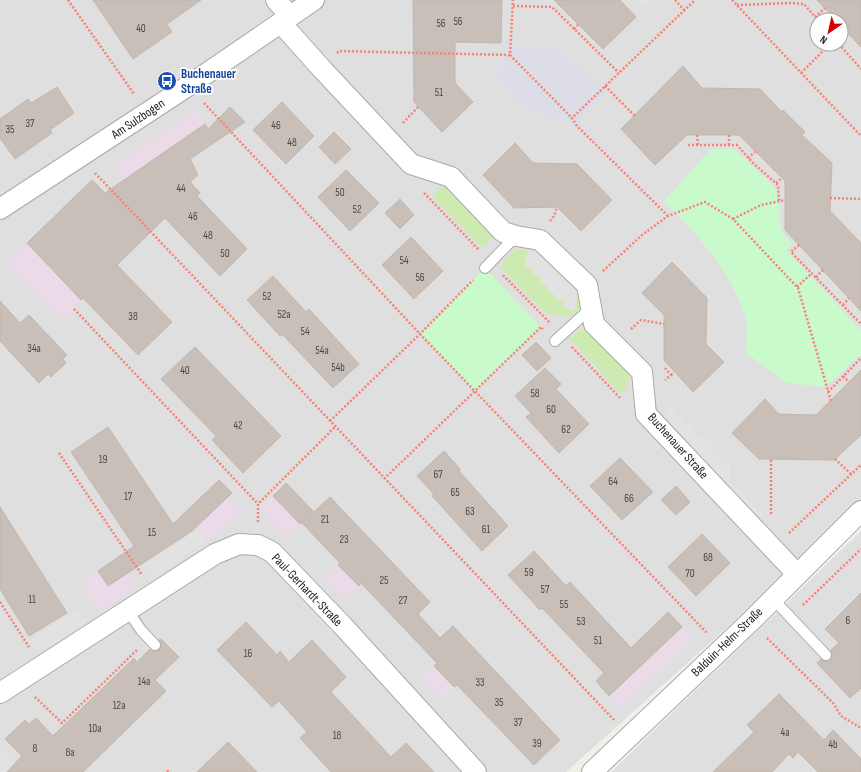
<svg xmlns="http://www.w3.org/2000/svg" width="861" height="772" viewBox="0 0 861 772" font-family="'Sofia Sans Condensed',sans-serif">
<rect width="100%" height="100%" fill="#f2efe9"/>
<path fill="#e0dfdf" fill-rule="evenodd" d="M0,0h861v507l-295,265h-566zM817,20h24v24h-24z
M861,531v241h-250z"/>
<path fill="#ebdbe8" d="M196,111l21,30 -81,55 -21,-31z
M92,180l55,56 -85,83 -55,-56z
M214,482l29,31 -37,28 -8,-12 -15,-14z
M286,483l27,28 -26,26 -27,-29z
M351,552l21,21 -26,26 -21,-22z
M116,559l20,29 -36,24 -20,-29z
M668,612l26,27 -73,69 -25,-27z
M447,653l21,21 -26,25 -21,-21z"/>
<path fill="#cdebb0" d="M441,187h8l44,46 -1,6 -10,9 -50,-52z
M517,250h11l-3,16 8,3 -1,5 9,3 14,18 9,6 -1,6 11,4 4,-18c2,11 4,17 -6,23l-25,-2 -47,-47 11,-14z
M587,329l42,45 -1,11 -8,8 -50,-54 8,-8z"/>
<path fill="#c8facc" d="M711,149h23l41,38 4,18 2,26 11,13 -6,6 75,80v24l-35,33 -39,-4 -42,-31c0,-8 4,-20 2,-28 -11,-46 -49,-90 -83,-123z
M485,268l56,59 -66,64 -55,-57z"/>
<path fill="#e2e2e2" d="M637,0h16l-9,8z
M528,250l9,3 41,40 -4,18 -12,-4 2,-6 -10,-3 1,-3 -8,-4 1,-5 -8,-3 1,-6 -9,-3 1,-5 -9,-3z
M667,404l9,4 -1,7 10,2 -1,6 10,3 -1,8 10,2v4l8,1v12l11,3 -1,7 9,1v17l32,33 -4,5 -94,-96z
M198,529l8,12 -51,36 -9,-13z
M77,609l9,13 -47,32 -9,-13z
M0,749l22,23h-22z"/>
<path fill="#dddde8" d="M503,45l58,5 47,44 -35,36 -12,-11 -31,-6 -38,-37 12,-11z"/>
<path fill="#c7bfb8" stroke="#c4b6ab" d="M93,0h108l-34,24 5,8 -39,27z
M413,0h89l-1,43 -46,-1v41l18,19 -31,30 -28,-30z
M554,0h66l16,17 -33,32z
M817,0h44v47l-20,-21v-6h-5z
M683,66l19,22 58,1 22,23 1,-2 22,22 -3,3 30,28 -2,48 31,32v68l-76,-81v-49l-46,-46h-52l-32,30 -34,-36z
M57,87l17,26 -24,17 2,3 -37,26 -15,-21v-19l28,-20 3,4z
M282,102l32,34 -28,28 -33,-34z
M230,107l15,15 -55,37 8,16 -8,7 10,11 -3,3 50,53 -27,27 -55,-58 -48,47 55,57 -34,33 -55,-57 -2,2 -54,-57 65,-63 13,13 100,-69 3,5z
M334,132l17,17 -16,15 -16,-17z
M515,143l18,20 44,1 35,36 -31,31 -24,-24 -43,1 -31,-33z
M346,170l33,33 -29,28 -32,-34z
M400,199l14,16 -14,14 -15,-16z
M411,237l32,34 -29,28 -32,-34z
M672,262l35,36 -1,46 18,18 -31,30 -29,-32v-45l-22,-22z
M273,276l33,36 3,-3 50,55 -26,24 -51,-54 -2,2 -33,-36z
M0,301l20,22 9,-8 38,40 -4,4 3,4 -15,14 -3,-3 -9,9 -39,-42z
M536,342l15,16 -14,13 -15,-16z
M195,347l86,89 -38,37 -31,-33 4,-4 -55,-57z
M545,368l16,16 -5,5 33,35 -30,29 -33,-36 5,-4 -16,-17z
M861,370v65l-27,25 -75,-1 -27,-26 33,-34 14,15 37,1z
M108,427l65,97 46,-44 13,13 -40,38 -84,55 -10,-15 36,-25 -63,-94z
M444,451l16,18 -1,2 49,55 -26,25 -50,-55 2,-2 -17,-18z
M620,458l33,34 -31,28 -32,-34z
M286,483l27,28 -13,13 -27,-28z
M676,486l14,16 -14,13 -15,-15z
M330,497l100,105 -12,12 22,24 13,-12 107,114 -26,25 -77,-80 -3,2 -20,-21 3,-3 -76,-80 -2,3 -21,-21 2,-2 -38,-40z
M0,507l67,106 -38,23 -29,-47z
M702,534l28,29 -34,33 -28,-29z
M534,551l32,35 4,-4 61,66 37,-36 14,15 -73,69 -13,-15 8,-8 -62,-65 -2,2 -32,-35z
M861,593v95l-11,10 -33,-35 4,-4 4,2 5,-1 2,-4 -1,-6 8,-7 -14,-14z
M246,622l31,33 3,-4 9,11 23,-22 34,37 -15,15 60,65 15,-14 28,29h-103l-31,-34 7,-6 -28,-31 -7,6 -55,-57z
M161,639l18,18 -24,23 11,11 -83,81h-76l15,-16 -17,-17 20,-19 4,4 7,-6 17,18 81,-78 3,4 13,-13 3,2 6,-1 2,-3 -2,-7z
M779,694l45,46 9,-10 28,29v13h-43l-20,-20 -5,6 -4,-4 -17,18h-59l41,-40 -7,-7z
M228,742l29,30h-60z"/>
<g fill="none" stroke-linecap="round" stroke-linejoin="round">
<g stroke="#a9a9a9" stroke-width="12">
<path id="lane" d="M485,268l31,-32
M555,341l37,-34
M773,599l53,56
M128,611l13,19 14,15"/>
</g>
<g stroke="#a9a9a9" stroke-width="22">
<path id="street" d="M276,0l14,16
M281,23l40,45 90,96 40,13 52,55 13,4 24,4 47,45 7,39 48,48 4,42 151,160
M0,209l191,-125 123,-84
M0,693l215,-139 24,-10 19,1 14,7 71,74 133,146
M592,772l159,-151 110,-110"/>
</g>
<path stroke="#fa8072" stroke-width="2.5" stroke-dasharray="2 2" stroke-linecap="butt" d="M68,0l66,94
M675,0l9,10
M732,0l129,136
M737,5l55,-2 12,1 14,16
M513,6l39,1 67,66
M815,17l10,-9
M574,29l4,-4
M841,34l4,-4
M839,44l22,25
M337,53l2,-2 171,4 3,-55
M510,55l62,63
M801,73l29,-29
M605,86l30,30
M204,103l216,231 287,299
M403,123l15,-16
M697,135l1,10
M688,145h49l16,18 25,22 1,16
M729,145v-10
M748,158l7,-6
M95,173l520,548
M776,183l6,-5
M424,193l55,57
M830,198l31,1
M668,216l-91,-90 -5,-8 123,-118
M733,219l28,-14 24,-5
M550,221l4,-5 3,-9
M799,245l-8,7 70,72
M603,271l39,-36 26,-19 37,-14 28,17 65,69 33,113
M503,275l47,48
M816,277l7,-7
M797,287l15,-14
M843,305l6,-7
M74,309l184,195
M631,329l10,-9 23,4
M572,347l49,52
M665,368l6,7 -6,5
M671,375l3,-3
M843,376l6,6
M828,392l33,-34
M330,421l90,-87 53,-54
M59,453l83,122
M835,459l16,15
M384,479l157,-152 2,2
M771,514v-54
M258,522v-18l77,-77
M789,533l72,-68
M0,602l29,45
M803,605l58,-56
M767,638l66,65 8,13 20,12
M35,697l27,26 75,-73
M167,772l1,-1 1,1"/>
<use href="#lane" stroke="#fff" stroke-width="10"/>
<use href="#street" stroke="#fff" stroke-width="20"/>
</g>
<defs>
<g id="bus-disc" transform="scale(1)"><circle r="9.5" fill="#1a4fb4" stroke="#fff"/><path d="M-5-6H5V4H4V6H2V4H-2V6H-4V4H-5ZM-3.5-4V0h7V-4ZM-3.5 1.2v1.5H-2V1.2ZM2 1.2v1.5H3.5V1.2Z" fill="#fff"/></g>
</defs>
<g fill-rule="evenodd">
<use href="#bus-disc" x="167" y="81"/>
</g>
<g text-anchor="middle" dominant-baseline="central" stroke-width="3.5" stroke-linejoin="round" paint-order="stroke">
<g font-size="11" fill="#4b4948">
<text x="458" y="21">56</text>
<text x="441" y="23">56</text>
<text x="141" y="28">40</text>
<text x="439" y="92">51</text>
<text x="30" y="123">37</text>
<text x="276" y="125">46</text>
<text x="10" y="129">35</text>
<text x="292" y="142">48</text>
<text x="181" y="188">44</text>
<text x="340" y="192">50</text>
<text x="357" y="209">52</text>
<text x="193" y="216">46</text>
<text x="208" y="235">48</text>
<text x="225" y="253">50</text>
<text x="404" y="260">54</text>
<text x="420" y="277">56</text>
<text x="267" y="296">52</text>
<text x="284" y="314">52a</text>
<text x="133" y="316">38</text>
<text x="305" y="331">54</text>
<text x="34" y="348">34a</text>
<text x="322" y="350">54a</text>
<text x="338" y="367">54b</text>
<text x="185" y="370">40</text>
<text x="535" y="393">58</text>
<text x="551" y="409">60</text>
<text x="238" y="425">42</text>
<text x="566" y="429">62</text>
<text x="103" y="459">19</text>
<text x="438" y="474">67</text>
<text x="613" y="481">64</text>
<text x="455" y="492">65</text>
<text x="128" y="496">17</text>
<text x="629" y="498">66</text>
<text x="470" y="511">63</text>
<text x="325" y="519">21</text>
<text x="486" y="529">61</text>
<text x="152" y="532">15</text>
<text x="344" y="539">23</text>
<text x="708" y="557">68</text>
<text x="529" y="572">59</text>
<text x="690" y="573">70</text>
<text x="384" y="580">25</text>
<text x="545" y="589">57</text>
<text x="32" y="599">11</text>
<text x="403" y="600">27</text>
<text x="564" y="604">55</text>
<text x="848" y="620">6</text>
<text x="581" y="621">53</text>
<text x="598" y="640">51</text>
<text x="248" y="653">16</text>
<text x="144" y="681">14a</text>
<text x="480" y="682">33</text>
<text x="499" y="702">35</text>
<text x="119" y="705">12a</text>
<text x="518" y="722">37</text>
<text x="95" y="728">10a</text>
<text x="785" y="732">4a</text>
<text x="337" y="735">18</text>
<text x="537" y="743">39</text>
<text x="833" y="744">4b</text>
<text x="35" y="748">8</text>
<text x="70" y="752">8a</text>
</g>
<g font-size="13" font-weight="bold" fill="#164399" stroke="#fff" text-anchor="start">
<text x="181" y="74">Buchenauer<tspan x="181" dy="15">Straße</tspan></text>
</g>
<g font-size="13" fill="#222" stroke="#fff">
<text transform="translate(138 119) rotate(-34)">Am Sulzbogen</text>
<text transform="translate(678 446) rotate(48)">Buchenauer Straße</text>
<text transform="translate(307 590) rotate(46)">Paul-Gerhardt-Straße</text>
<text transform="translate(727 642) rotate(-44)">Balduin-Helm-Straße</text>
</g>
</g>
<g transform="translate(829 32) rotate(214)"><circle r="19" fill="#ffffff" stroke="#a7a7a7"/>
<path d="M0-3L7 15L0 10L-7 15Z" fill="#d40000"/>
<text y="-6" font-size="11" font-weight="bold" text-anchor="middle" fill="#222222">N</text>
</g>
</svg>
